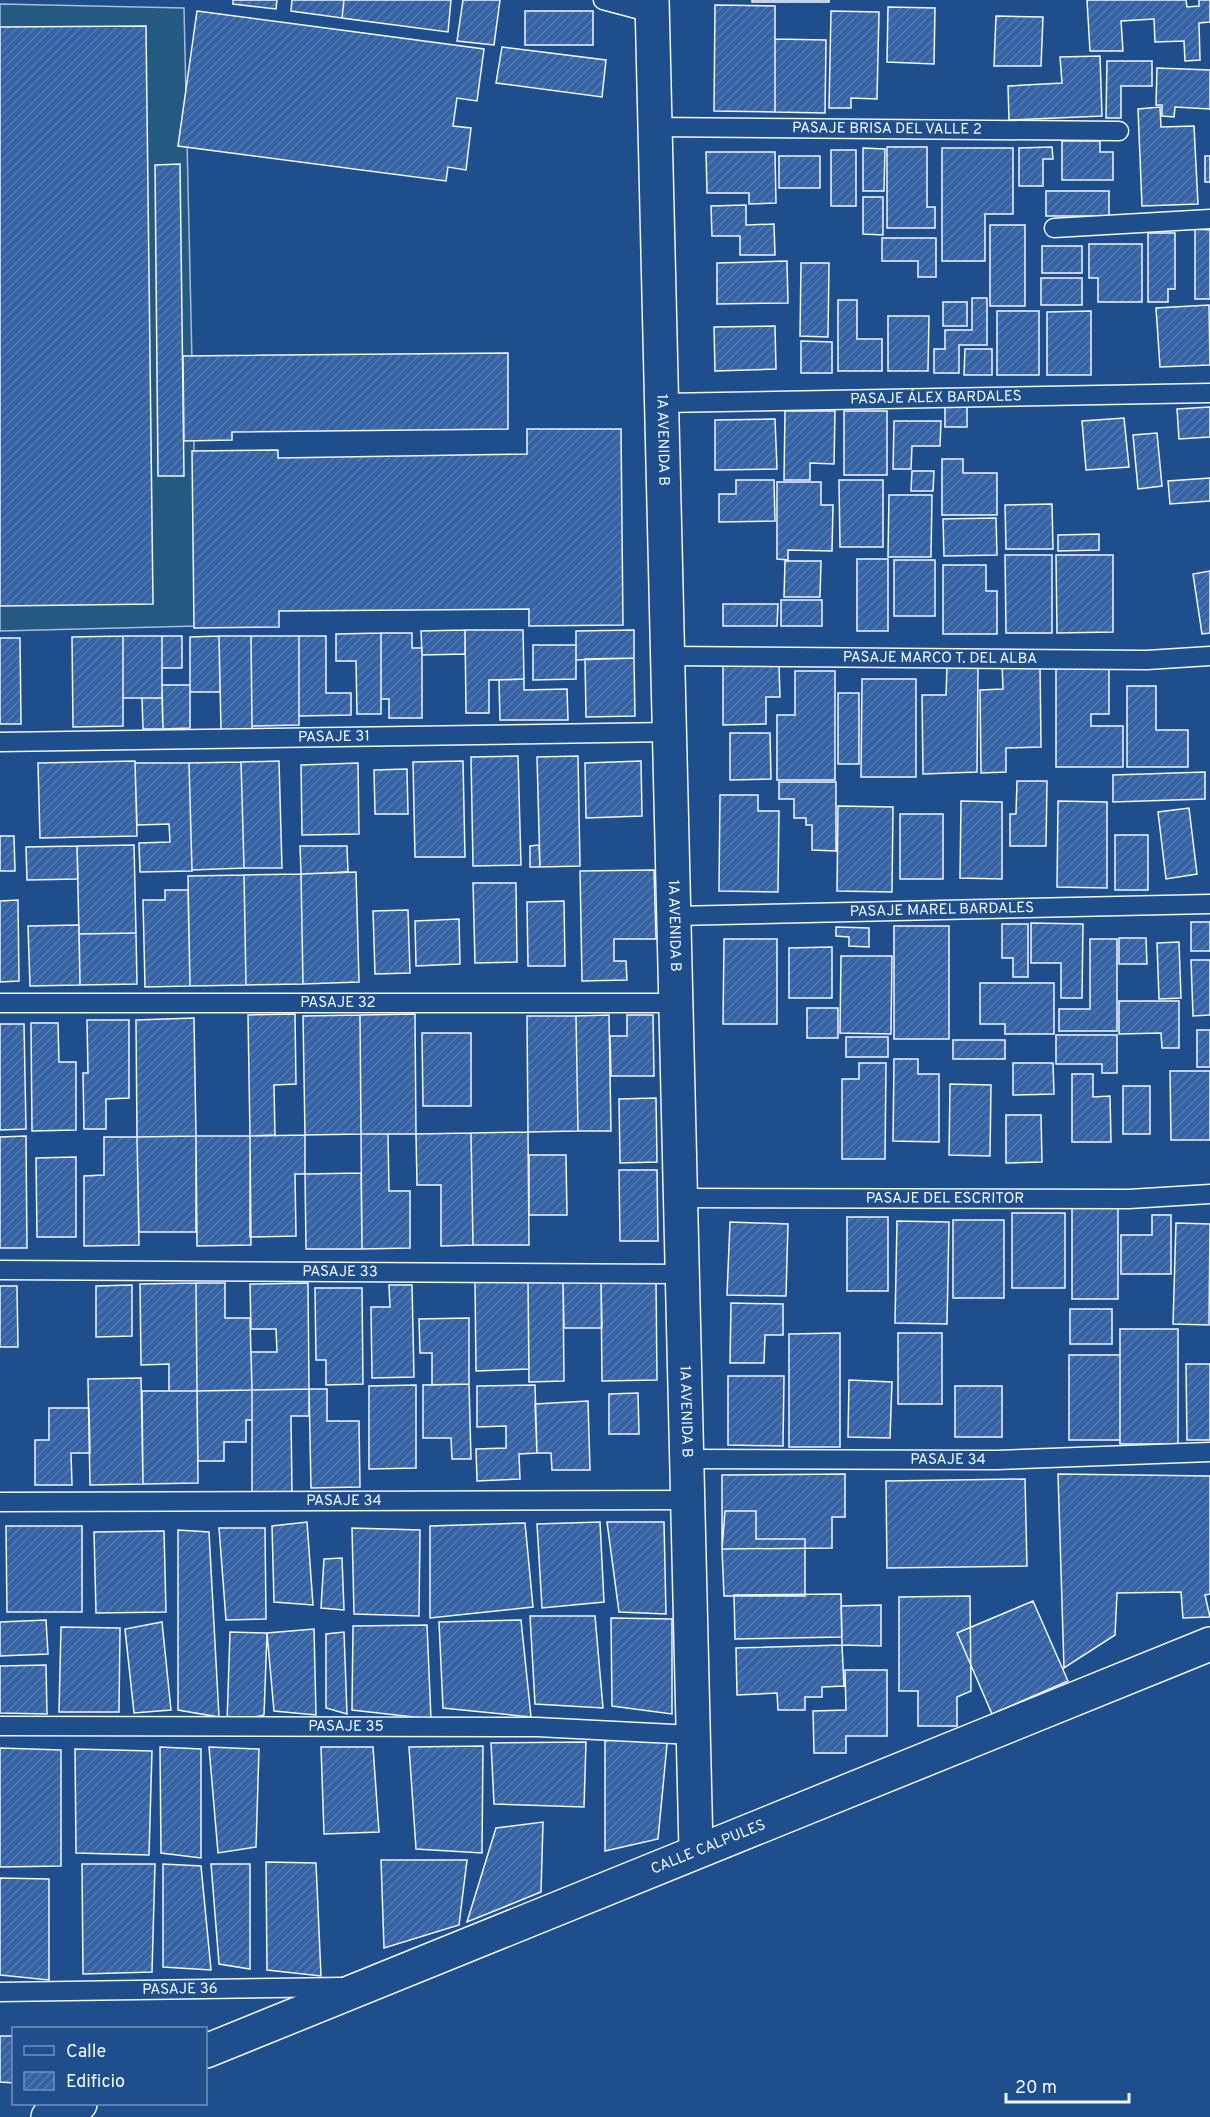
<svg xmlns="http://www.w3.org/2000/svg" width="1210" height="2117" viewBox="0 0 1210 2117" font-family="Overpass,sans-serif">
<defs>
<pattern id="building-hatch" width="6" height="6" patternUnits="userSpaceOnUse" patternTransform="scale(1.5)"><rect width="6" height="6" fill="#3563a3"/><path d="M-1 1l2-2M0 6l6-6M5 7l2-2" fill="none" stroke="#537ab1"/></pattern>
</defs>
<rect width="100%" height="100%" fill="#1f4e8c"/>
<path fill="#245a82" stroke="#a8bbd7" stroke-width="1.5" d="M0,4l184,4 14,618 -198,5z"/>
<path fill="url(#building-hatch)" stroke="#f2f6ff" stroke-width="1.5" d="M233,0h44l-1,9 -43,-5z
M292,0h52l-2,18 -51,-7z
M344,0h107l-3,32 -106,-14z
M463,0h37l-6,45 -37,-4z
M752,0h77v2h-77z
M1087,0h99l1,7 12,-1v-6h11v22l-11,1 1,37 -15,1 -1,-20 -29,1 -1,-23 -33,2 2,30h-33z
M715,5l60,1v106l-61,-1z
M888,7l47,1 -1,56 -47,-2z
M197,11l287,38 -7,52 -20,-3 -4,28 18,2 -5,42 -18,-3 -2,14 -268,-35z
M525,11h68v34h-68z
M831,11l48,1 -2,87 -26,-1v10h-22z
M996,16l47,1 -2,49h-47z
M146,26l7,578 -153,2v-579z
M775,39l51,1 -1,73 -50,-1z
M502,47l104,13 -4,37 -106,-14z
M1100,56l2,60 -93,4 -1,-34 54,-3 -2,-26z
M1107,61h45v25h-31v32h-15z
M1157,68l53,2v39l-35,-2 -1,10 -12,-1v-11h-6z
M1160,107l1,20 33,-1 4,78 -56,2 -4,-97z
M1062,141h38v11h13v28h-51z
M887,147h40v60h8v21h-48z
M1052,147l1,12h-10v27h-24v-38z
M863,148l22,1 -1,42h-21z
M942,148h71v66h-28v47h-43z
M831,150h25v56h-25z
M706,152h69l1,51 -27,1v-11h-42z
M779,156h41v32h-41z
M1205,156h5v26h-5z
M180,164l4,312h-26l-3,-311z
M1046,191h63v25h-63z
M863,197h20v38l-20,-1z
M746,205v20l28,-1 1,31h-35v-19h-28l-1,-30z
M990,225h35v81h-35z
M1195,229l15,1v69h-15z
M1148,233h27v56h-7v13h-20z
M882,238h54v39h-18v-16h-36z
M1089,244h53v58h-44v-24h-9z
M1042,246h40v27h-40z
M787,261l1,42 -71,1v-41z
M801,263h28l-1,74 -28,-1z
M1041,278h41v27h-41z
M972,298h15v47h-28v28h-25v-24h11v-19h27z
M838,300h19v39h25v32h-44z
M943,302h24v24h-24z
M1209,305l1,60 -50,2 -4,-59z
M997,311h42v64h-42z
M1091,311v64h-44v-63z
M888,316h41l-1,55h-40z
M775,326l1,43 -61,2 -1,-44z
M801,341l31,1v31h-31z
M965,349h27v26h-28z
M508,353v76l-276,3v8l-48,1 -1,-85z
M945,407h22v20h-22z
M1210,407v30l-31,2 -2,-30z
M785,411h50l-1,53 -24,-1v17h-26z
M844,411h43v64h-43z
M1124,418l5,49 -43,3 -4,-49z
M775,419l2,50 -62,1v-50z
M894,421h47l-1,25h-28l-1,23h-18z
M527,429h94l2,196 -94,1v-17l-250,2v16l-85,1 -2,-177 86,-1v8l249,-4z
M1157,433l5,53 -24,3 -5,-54z
M942,459h21v14h34v42h-55z
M912,471h22l-1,20h-22z
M1210,478v23l-40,3 -2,-23z
M736,480h38l1,41 -56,1v-28h17z
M839,480h44v67h-43z
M777,482h44v23h12l-1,46 -44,-1v10l-11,-1z
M889,495h43l-1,62h-43z
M1052,504l1,45h-47l-1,-44z
M996,518l1,37 -53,1 -1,-37z
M1099,534v16l-41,1v-16z
M1005,555h47v78h-46z
M1056,555h57v77l-56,1z
M857,559h31v72h-31z
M894,560h41v56h-41z
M785,561h36l-1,36h-36z
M943,565h43v26h11v43h-54z
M1210,571v62l-8,1 -9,-60z
M781,600h41v26h-41z
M723,604h55l-1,22h-54z
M465,630h58l1,49 -35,1v33h-23z
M465,630v24l-43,1 -1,-24z
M634,630v28l-58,2v-29z
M381,633h31v15h10v70h-33v-19h-8z
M381,633v81h-24l-1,-53h-20v-27z
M123,636h39v62h-39z
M123,636v90l-50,1 -1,-90z
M162,636h20v32h-20z
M219,636h32l1,93 -31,1z
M219,636l1,56h-30v-55z
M251,636h48v89l-47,1z
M299,636h27v57h25v22l-52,1z
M0,638h20l1,86h-21z
M533,645h43v34l-43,1z
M634,658l1,58 -49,1 -1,-58z
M1002,664h38l1,83 -35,1v24l-25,1 -1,-83 23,-1z
M779,665l1,32h-14v27l-43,1v-59z
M1056,665h53v49h-18v12h32v41h-67z
M947,667h31l-1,105 -54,2 -1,-79h24z
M795,671h40v109h-58v-65h18z
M524,679v11l43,-1 1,31h-68l-1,-40z
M862,679h54v98h-55z
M162,685h28v43l-27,1z
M1127,686h29v44h32v37h-61z
M838,693h21v71h-21z
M142,698h20l1,31h-20z
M730,733h40l1,46 -41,1z
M518,756l3,109 -48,1 -2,-109z
M578,756l2,110 -40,1 -3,-110z
M135,761l2,75 -97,2 -2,-75z
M279,761l3,107h-38l-3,-106z
M463,761l2,96h-50l-2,-95z
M641,761l1,55 -56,2 -1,-55z
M241,762l3,106 -52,2 -3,-107z
M135,763h54l3,108 -52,1 -1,-29 31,-1 -1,-18 -32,1z
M358,763l1,71 -57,1 -1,-70z
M407,769l1,45h-33l-1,-44z
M1205,772v27l-92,3v-27z
M1017,781h30l-1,65h-36v-32h6z
M779,782h57v69l-24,-1v-25h-6v-7h-12v-19h-15z
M720,795h38v16h21l-1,81 -59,-1z
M961,801l41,1v77l-42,-1z
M1058,801l49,1v86l-50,-1z
M838,806l55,1 -1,85 -55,-1z
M1189,808l8,66 -31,5 -8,-67z
M900,814h43v65h-43z
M1115,835h33v55h-33z
M0,836h14l1,35h-15z
M134,845l2,88 -57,1 -2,-88z
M539,845l1,22h-10v-21z
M77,846l1,33 -51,1 -1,-33z
M300,846h47l1,26 -47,2z
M654,870l2,69h-42v22h12l1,19 -45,1 -2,-110z
M356,872l3,110 -56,2 -2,-110z
M301,874l2,110 -57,1 -2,-110z
M244,875l2,110 -56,1 -2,-110z
M473,883h43l1,79 -42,1z
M165,890h23l2,96 -45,1 -2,-87h22z
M18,900l1,81 -19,1v-81z
M564,901l1,65h-37l-1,-64z
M408,910l2,63 -35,1 -2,-63z
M459,919l1,45 -44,2 -1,-45z
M1191,922h19v29h-19z
M1031,923l52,1 -1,74h-21v-35h-30z
M1002,924h26v53h-15v-19h-11z
M79,925l1,60 -50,1 -2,-60z
M894,926h55v113h-55z
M836,927l33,1v19l-20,-1v-9l-13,-1z
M136,933l1,51 -57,1 -1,-51z
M1119,938h27l1,26h-28z
M724,939h53v85h-54z
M1090,939h27v92h-58v-22h31z
M1179,942l2,56 -22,1 -2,-56z
M832,947v51h-43v-50z
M841,956h51l-1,78 -51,-1z
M1191,960h19v55l-17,1z
M980,983h74v51h-49v-10h-25z
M1119,1001h60v47h-17l-1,-15 -42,1z
M807,1008h31v30h-31z
M295,1014l1,70 -22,1 1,50 -25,1 -2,-121z
M415,1014l1,120h-55l-1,-119z
M360,1015l1,119 -56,1 -2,-119z
M609,1015l2,116h-33l-2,-115z
M627,1015h26l1,61h-43l-1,-40h17z
M527,1016h49l2,115 -50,1z
M194,1018l2,118 -59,1 -1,-117z
M87,1020h42v78l-23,1v30h-22l-1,-56h5z
M31,1023h27l1,39h17v68l-44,1z
M0,1024h24l2,105 -26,1z
M1197,1030h13v37h-13z
M422,1033h49v73h-48z
M1056,1035h61v38h-15v-9h-46z
M846,1037h42v20h-42z
M953,1040h52v19h-52z
M894,1059h24v15h21v68l-46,-1z
M859,1063h27l-1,96h-43v-80h17z
M1013,1063h40l1,31 -41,1z
M1170,1071h40v69h-39z
M1072,1074h21v23l17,-1 1,46h-39z
M950,1084l41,1 -1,71 -41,-1z
M1123,1086h27v48h-27z
M656,1098l1,64 -37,1 -1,-64z
M1006,1115h35l1,47 -36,1z
M528,1132l1,113h-56l-2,-112z
M471,1133l2,112 -32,1v-61h-24l-1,-51z
M361,1134h27l1,57h21v57l-48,1z
M305,1135v39h-10l1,62 -46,1v-101z
M26,1136l1,112h-27v-111z
M196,1136v96h-57l-2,-95z
M196,1136h54l1,109 -54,1z
M104,1137h33l2,108 -55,1v-70l20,-1z
M529,1155h37l1,60h-38z
M76,1157v80h-39l-1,-79z
M619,1170h38l1,71h-38z
M361,1173l1,76h-56l-1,-75z
M1072,1207h46v92h-46z
M1012,1213h53v75h-53z
M1152,1215h19v59h-50v-39h31z
M847,1217h41v74h-41z
M953,1220h51v78h-51z
M897,1221l52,1 -2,102 -52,-1z
M730,1222l58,2 -2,72 -59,-1z
M1176,1223l34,1 -1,101 -36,-1z
M656,1279l1,101 -55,1 -1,-101z
M601,1280l1,48h-38l-1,-47z
M475,1281h53l1,88 -53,2z
M528,1281h35l1,100 -35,1z
M196,1283l1,108h-28v-27l-28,1 -1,-81z
M196,1283h29v35h25l2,72 -55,1z
M308,1283l1,106 -57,1 -1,-38h26l-1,-23h-25l-1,-45z
M132,1285v51l-36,1v-51z
M389,1285h23l2,92 -42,1 -1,-71h19z
M0,1286h17l1,61h-18z
M315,1288h47l1,96 -37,1v-25h-10z
M731,1303l52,1v31h-18l-1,28h-34z
M1070,1309h42v35h-42z
M469,1318v66l-37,1v-32h-12l-1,-34z
M1120,1329h58v115h-58z
M840,1333v114h-51v-113z
M898,1333h44v71h-44z
M1069,1355h51v85h-51z
M1186,1364h24v76h-23z
M728,1376h56l-1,70 -55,-1z
M141,1378l2,106 -53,1 -2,-106z
M849,1380l43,2 -2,56 -42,-1z
M469,1384l2,75h-19l-1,-21h-28v-53z
M416,1385v83l-47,1v-83z
M535,1385l2,68 -18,1 1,25 -43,2 -1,-32 30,-1v-22l-29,1v-41z
M955,1386h47v51h-47z
M309,1389h18v32h32l1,66 -49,1z
M309,1389v27h-18l1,76h-40v-102z
M252,1390v30h-6v22h-22v19h-26l-1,-70z
M142,1391h55l1,92 -55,1z
M638,1393l1,41h-30v-40z
M588,1401l2,69h-38l-1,-17h-14l-2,-49z
M49,1408h40l1,45h-19l1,32h-37v-45h14z
M845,1474v43h-13v31l-110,1v-74z
M1058,1474l152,2v118l-5,1 5,22 -27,1 -2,-26 -64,1 -2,42 -51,33z
M1025,1479l2,87 -140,2 -1,-87z
M725,1511h31v28h49v57h-81l-2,-47z
M307,1522l6,83 -39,-3 -2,-76z
M600,1522l4,80 -62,6 -5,-84z
M607,1522h57l2,92 -47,-2z
M525,1523l8,84 -103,11v-92z
M6,1526h76v86h-75z
M219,1528h46l1,91 -40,1z
M352,1528l68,2 -1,86 -65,-2z
M178,1530l31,2 10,185 -41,-7z
M164,1531l2,81 -70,1 -2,-81z
M342,1558l2,52 -23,-2 3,-49z
M841,1594l1,43 -107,2 -1,-44z
M970,1596l1,95 -14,6v29h-39v-35h-19v-94z
M1033,1601l35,80 -76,33 -35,-81z
M881,1605v41l-39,-1 -1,-39z
M530,1616h65l8,92 -68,-4z
M611,1618l61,1v95l-60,-8z
M46,1620l2,34 -48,2v-34z
M521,1620l10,97 -88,-9 -4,-86z
M162,1622l9,88 -37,3 -9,-84z
M427,1625l4,94 -79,-9 1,-84z
M61,1627l59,1 -1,84h-60z
M314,1629l2,86 -42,-4 -7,-78z
M230,1632l37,1 -3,82 -37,8z
M344,1632l3,82 -21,-6v-74z
M842,1645l2,41 -22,1v10h-17v13h-27l-1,-17 -40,2 -1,-47z
M46,1665l1,49 -47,-1v-47z
M845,1670h42v66h-41v17h-32l-1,-42 33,-1z
M668,1734l-10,105 -53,12v-110z
M586,1742l-2,65 -90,-3 -3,-61z
M483,1746l-1,107 -66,-4 -7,-102z
M160,1747l41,2v109l-40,-5z
M209,1747l50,2 -3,98 -38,6z
M321,1747h52l6,85 -55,2z
M0,1748l61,2v116l-61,1z
M75,1749l77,2 -3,104 -73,-2z
M543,1822l-2,70 -74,30 29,-94z
M381,1860h86l-8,65 -75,23z
M266,1862l50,1 5,113 -54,-6z
M82,1864h73l-3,108 -69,2z
M163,1864l38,2 10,104 -48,-3z
M211,1864h39v105l-31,-5z
M0,1878l49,1v101l-49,-5z
M0,2036h14v47l-14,-1z"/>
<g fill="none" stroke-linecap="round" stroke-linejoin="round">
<g stroke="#f2f6ff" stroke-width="21">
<g id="lane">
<path d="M603,0l49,13"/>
<path id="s1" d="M655,127l464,4"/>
<path d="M1054,228l156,-9"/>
<path id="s2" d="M662,403l548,-10"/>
<path id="s3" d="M668,656l479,4 63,-4"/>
<path id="s4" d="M0,742l670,-10"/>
<path id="s5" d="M674,916l536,-12"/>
<path id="s6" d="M0,1003h676"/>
<path id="s7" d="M681,1198l448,1 81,-5"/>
<path id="s8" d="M0,1270l682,4"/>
<path id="s9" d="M687,1459l309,1 214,-8"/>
<path id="s10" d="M0,1502l688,-2"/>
<path id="s11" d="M0,1726l537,1 156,8"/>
<path id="s12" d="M0,1992l342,-5"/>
</g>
</g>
<g stroke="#f2f6ff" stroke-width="36">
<g id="street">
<path id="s13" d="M652,0l44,1850"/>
<path id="s14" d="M206,2051l1004,-407"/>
<path d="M48,2117l32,-13"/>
</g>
</g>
<use href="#lane" stroke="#1f4e8c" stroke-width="18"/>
<use href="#street" stroke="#1f4e8c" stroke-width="33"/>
</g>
<g text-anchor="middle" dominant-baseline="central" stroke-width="4.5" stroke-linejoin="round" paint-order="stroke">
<g font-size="15" fill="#f2f6ff" stroke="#1f4e8c">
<text stroke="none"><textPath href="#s1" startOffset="232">PASAJE BRISA DEL VALLE 2</textPath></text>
<text stroke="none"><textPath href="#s2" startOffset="274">PASAJE ÁLEX BARDALES</textPath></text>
<text stroke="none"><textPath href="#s13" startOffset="440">1A AVENIDA B</textPath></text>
<text stroke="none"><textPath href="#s3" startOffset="272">PASAJE MARCO T. DEL ALBA</textPath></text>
<text stroke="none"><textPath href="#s4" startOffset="334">PASAJE 31</textPath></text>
<text stroke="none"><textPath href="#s5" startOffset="268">PASAJE MAREL BARDALES</textPath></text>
<text stroke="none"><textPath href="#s13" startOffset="926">1A AVENIDA B</textPath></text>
<text stroke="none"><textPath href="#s6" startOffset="338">PASAJE 32</textPath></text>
<text stroke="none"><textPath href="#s7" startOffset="264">PASAJE DEL ESCRITOR</textPath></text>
<text stroke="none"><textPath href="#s8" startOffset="340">PASAJE 33</textPath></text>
<text stroke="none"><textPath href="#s13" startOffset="1412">1A AVENIDA B</textPath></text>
<text stroke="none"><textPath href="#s9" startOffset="261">PASAJE 34</textPath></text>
<text stroke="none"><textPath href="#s10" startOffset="344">PASAJE 34</textPath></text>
<text stroke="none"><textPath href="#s11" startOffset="346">PASAJE 35</textPath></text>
<text stroke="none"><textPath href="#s14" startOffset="542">CALLE CALPULES</textPath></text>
<text stroke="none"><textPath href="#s12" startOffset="180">PASAJE 36</textPath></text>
</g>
</g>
<rect x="12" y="2027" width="195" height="78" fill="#1f4e8c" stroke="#7391ba" stroke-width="1.5"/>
<rect x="24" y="2046" width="30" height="9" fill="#1f4e8c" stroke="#7391ba" stroke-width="1.5"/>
<text x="66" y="2057" font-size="18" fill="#f2f6ff">Calle</text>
<rect x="24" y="2072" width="30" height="18" fill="url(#building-hatch)" stroke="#7391ba" stroke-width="1.5"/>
<text x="66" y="2087" font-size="18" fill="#f2f6ff">Edificio</text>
<path d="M1006 2093v9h123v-9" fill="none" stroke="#f2f6ff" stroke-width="3"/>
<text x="1015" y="2093" font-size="18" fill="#f2f6ff" stroke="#1f4e8c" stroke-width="4.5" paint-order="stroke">20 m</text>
</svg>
